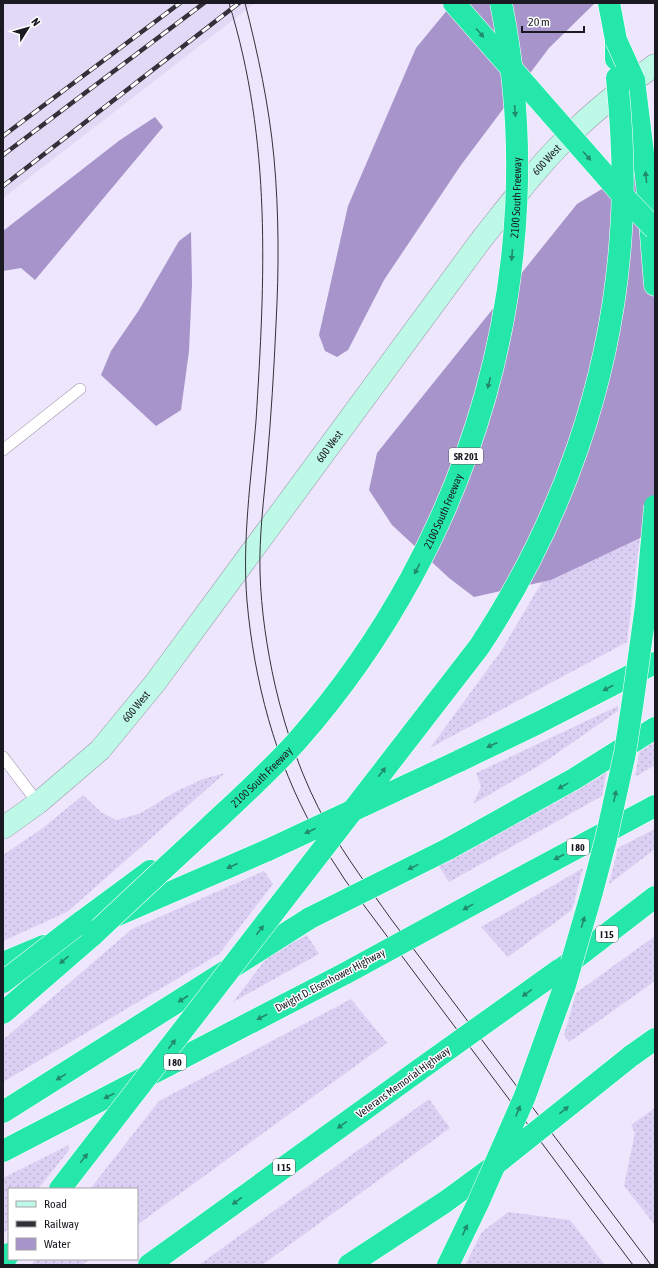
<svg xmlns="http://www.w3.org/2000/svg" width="658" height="1268" viewBox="0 0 658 1268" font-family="'Asap Condensed',sans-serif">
<defs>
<pattern id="grass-dots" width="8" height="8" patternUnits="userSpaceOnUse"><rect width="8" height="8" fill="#dbd0f3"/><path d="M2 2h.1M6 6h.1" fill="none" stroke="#bbb2d0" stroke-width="1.8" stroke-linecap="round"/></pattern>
</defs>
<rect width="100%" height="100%" fill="#ede6fc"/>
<path fill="#e2d9f6" d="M3,3h252l-252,195z"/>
<path fill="url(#grass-dots)" d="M640,537l-13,105 -197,106 71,-97 41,-69 9,-2z
M618,706v5l-78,54 -65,38 -1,-1 7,-15 -5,-14z
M655,729v36l-20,12 7,-40z
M609,757l-7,39 -153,86 -14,-22z
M225,773l-158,139 -64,29v-86l40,-27 40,-33 19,18 15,7 24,-7 34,-21 28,-13z
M655,829v20l-46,35 9,-36z
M583,868l-11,42 -64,47 -27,-30z
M264,871l9,13 -54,70 -216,128v-42l129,-111z
M307,935l12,19 -86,48 36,-47z
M655,936v45l-86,61 -5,-7 12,-42z
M351,999l36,44 -250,182v-36h-47l69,-88z
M429,1099l21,29 -188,137h-63z
M655,1108v117l-31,-39 11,-53 -4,-8z
M69,1145v5l-31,39h-29v38l-6,8v-57z
M508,1212l62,8 35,45h-140l17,-33z
M36,1259h54l-8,6h-51z"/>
<path fill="#a694ca" d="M453,3h142l-46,45 -88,117 -77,115 -36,70 -11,7 -12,-6 -6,-16 29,-129 68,-158z
M155,117l8,10 -128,153 -14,-12 -18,3v-40l117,-91z
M655,157v374l-104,49 -77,17 -25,-19 -57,-53 -23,-35 8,-37 200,-249z
M191,232l1,52 -3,67 -8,59 -25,16 -55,-51 10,-24 28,-41 40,-69z"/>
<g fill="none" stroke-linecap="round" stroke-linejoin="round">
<g stroke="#9c95aa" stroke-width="12">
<path id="lane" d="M3,450l77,-61
M3,757l35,46"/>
</g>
<g stroke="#9c95aa" stroke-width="23">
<g id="secondary">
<path id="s1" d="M3,828l35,-25 62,-53 55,-67 326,-443c28,-35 55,-72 87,-103 27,-27 56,-50 87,-72"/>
</g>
</g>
<g stroke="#fff" stroke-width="23">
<path id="highway" d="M609,3l7,37v19
M634,80l13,105 8,100
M459,761l79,-38 117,-60
M448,849l126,-70 81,-51
M502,888l153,-82
M113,917l155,-67
M81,922l69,-51
M3,963l41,-17
M564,967l91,-70
M3,1013l90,-78
M631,1056l24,-17
M3,1112l307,-194
M3,1151l343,-178
M3,1262l6,-8
M149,1265l270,-195
M349,1265l96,-63 45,-33"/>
</g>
<use href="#lane" stroke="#fff" stroke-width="11"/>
<use href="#secondary" stroke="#bef8e6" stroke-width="22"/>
<use href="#highway" stroke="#26e7aa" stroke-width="22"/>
<path stroke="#33303a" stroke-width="1" d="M229,3c43,139 36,275 27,418 -5,59 -14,120 -9,180 7,79 28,160 67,229 9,17 21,34 31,50l288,385
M245,3c13,51 24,102 29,155 5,55 5,111 2,166 -2,46 -5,93 -9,139 -3,36 -8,72 -7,109 1,38 7,77 15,113 11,48 28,96 52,139 19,33 42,64 64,95l260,346"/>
<g stroke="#33303a" stroke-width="4.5">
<path id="rail" d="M3,136l177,-133
M3,155l201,-152
M3,186l236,-183"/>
</g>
<use href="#rail" stroke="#fff" stroke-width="3" stroke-dasharray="9" stroke-linecap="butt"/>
<g stroke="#fff" stroke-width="23" stroke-linecap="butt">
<g id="highway-bridge">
<path d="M454,3l172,196 29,30"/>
<path d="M616,40l18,40"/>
<path d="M268,850l191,-89"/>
<path d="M310,918l138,-69"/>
<path id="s2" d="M93,935c38,-36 76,-71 115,-107 30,-28 61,-56 89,-87 177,-201 257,-474 204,-738"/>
<path d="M346,973l156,-85"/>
<path d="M3,982l78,-60"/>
<path d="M419,1070l140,-100"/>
<path d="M497,1163l134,-107"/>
<path d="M60,1189l419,-542c82,-124 133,-267 142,-415 4,-52 1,-103 -4,-154"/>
<path d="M448,1265l30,-62 47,-107 40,-111 27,-93 14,-53 19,-86 8,-53 13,-94 9,-100"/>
</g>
</g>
<use href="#highway-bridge" stroke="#26e7aa" stroke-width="22"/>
</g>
<defs><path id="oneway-solid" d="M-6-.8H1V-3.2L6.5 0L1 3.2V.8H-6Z"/></defs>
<g fill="#218a6c">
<use href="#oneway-solid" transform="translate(480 33) rotate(49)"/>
<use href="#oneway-solid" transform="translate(515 111) rotate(86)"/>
<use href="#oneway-solid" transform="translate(587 156) rotate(49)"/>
<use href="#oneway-solid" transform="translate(646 177) rotate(-96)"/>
<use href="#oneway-solid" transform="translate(512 255) rotate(95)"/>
<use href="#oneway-solid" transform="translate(489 383) rotate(104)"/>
<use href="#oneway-solid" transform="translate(417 569) rotate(118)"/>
<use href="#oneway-solid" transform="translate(608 688) rotate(152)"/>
<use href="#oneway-solid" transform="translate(492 745) rotate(155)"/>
<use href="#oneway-solid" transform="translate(382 772) rotate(-52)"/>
<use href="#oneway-solid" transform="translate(563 786) rotate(151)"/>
<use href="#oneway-solid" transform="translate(615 796) rotate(-78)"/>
<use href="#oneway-solid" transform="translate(310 831) rotate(156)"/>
<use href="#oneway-solid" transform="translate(559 857) rotate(152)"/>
<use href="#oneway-solid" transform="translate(232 866) rotate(156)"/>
<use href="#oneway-solid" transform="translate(413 867) rotate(154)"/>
<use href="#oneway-solid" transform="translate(468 907) rotate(151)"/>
<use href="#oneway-solid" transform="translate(583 922) rotate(-74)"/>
<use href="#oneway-solid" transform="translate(260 930) rotate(-52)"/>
<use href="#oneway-solid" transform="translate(64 960) rotate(139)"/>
<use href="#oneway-solid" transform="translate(527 993) rotate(144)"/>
<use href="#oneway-solid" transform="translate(183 999) rotate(147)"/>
<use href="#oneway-solid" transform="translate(262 1017) rotate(153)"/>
<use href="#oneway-solid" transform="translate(172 1044) rotate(-52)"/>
<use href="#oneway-solid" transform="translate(61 1077) rotate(148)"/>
<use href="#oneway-solid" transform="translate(109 1096) rotate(153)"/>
<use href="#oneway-solid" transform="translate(564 1110) rotate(-39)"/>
<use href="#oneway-solid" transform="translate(518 1111) rotate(-67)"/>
<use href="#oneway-solid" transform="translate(342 1125) rotate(144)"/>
<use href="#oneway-solid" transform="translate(84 1158) rotate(-52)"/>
<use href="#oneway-solid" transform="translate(237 1201) rotate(144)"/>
<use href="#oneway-solid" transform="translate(465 1230) rotate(-65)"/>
</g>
<g text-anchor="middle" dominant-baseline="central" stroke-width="3" stroke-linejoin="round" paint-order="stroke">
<g fill="#fff" stroke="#5f5e64" stroke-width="1">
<rect x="449" y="448" width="34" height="16" rx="3"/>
<rect x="567" y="839" width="22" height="16" rx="3"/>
<rect x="596" y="926" width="22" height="16" rx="3"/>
<rect x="164" y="1054" width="22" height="16" rx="3"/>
<rect x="273" y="1159" width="22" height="16" rx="3"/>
</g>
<g font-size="10" font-weight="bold" fill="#1b1921">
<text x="466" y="456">SR 201</text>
<text x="578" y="847">I 80</text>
<text x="607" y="934">I 15</text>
<text x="175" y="1062">I 80</text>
<text x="284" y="1167">I 15</text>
</g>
<g font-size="11" fill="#1b1921" stroke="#fff">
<text stroke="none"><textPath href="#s1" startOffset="865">600 West</textPath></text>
<text stroke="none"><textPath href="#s2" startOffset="879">2100 South Freeway</textPath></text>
<text stroke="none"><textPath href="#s1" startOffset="505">600 West</textPath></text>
<text stroke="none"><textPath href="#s2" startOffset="555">2100 South Freeway</textPath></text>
<text stroke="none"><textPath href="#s1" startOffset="181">600 West</textPath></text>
<text stroke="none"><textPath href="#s2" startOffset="231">2100 South Freeway</textPath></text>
<text transform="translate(330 980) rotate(-28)">Dwight D. Eisenhower Highway</text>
<text transform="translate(403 1082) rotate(-36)">Veterans Memorial Highway</text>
</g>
</g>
<rect width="658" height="1268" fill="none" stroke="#1b1921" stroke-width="8"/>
<rect x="8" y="1188" width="130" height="72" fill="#ffffff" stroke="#a4a3a6"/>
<rect x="16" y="1201" width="20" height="6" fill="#bef8e6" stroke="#a4a3a6"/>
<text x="44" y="1208" font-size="12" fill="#1b1921">Road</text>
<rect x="16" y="1221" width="20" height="6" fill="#33303a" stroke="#a4a3a6"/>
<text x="44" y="1228" font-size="12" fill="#1b1921">Railway</text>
<rect x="16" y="1238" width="20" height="12" fill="#a694ca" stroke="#a4a3a6"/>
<text x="44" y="1248" font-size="12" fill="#1b1921">Water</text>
<g transform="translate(28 28) rotate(53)" stroke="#ffffff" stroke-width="3" paint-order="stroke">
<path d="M0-3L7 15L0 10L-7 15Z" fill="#1b1921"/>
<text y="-6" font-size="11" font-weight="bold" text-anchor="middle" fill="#1b1921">N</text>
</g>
<path d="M522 26v6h62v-6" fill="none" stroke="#1b1921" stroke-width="2"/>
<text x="528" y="26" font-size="12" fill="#1b1921" stroke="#ffffff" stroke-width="3" paint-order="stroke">20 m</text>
</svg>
